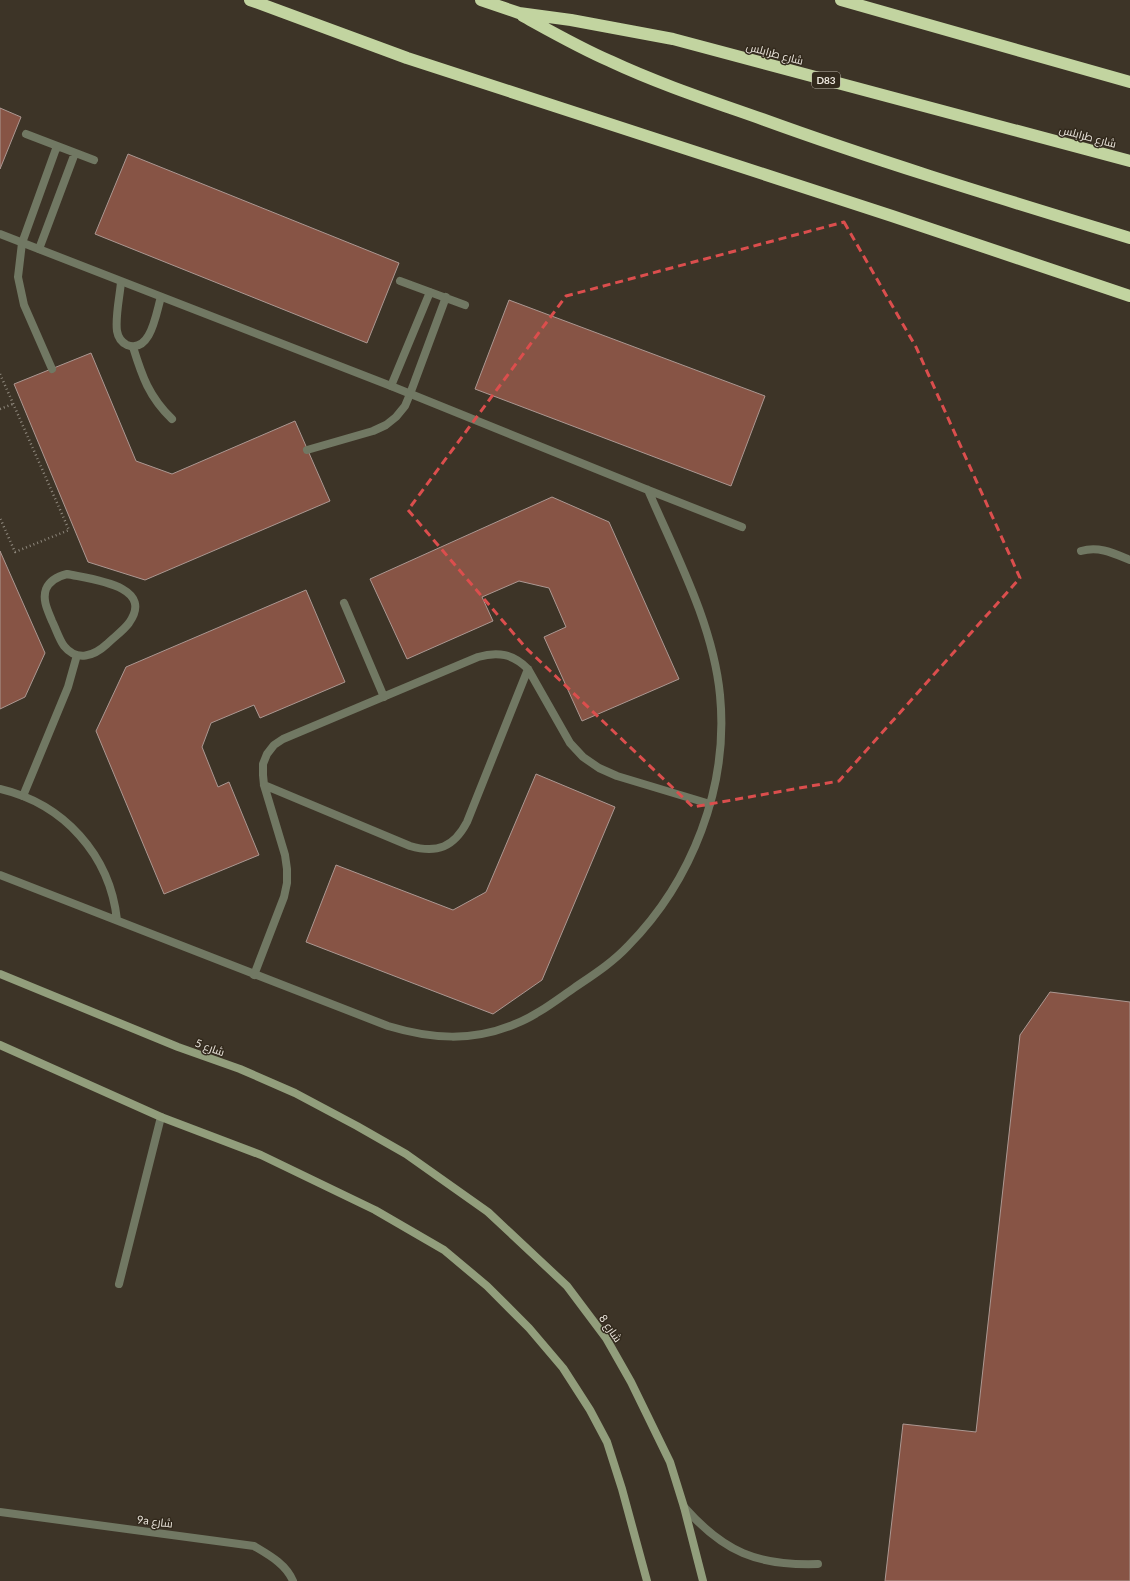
<svg xmlns="http://www.w3.org/2000/svg" width="1130" height="1581" viewBox="0 0 1130 1581" font-family="Lato,Cairo,sans-serif">
<rect width="100%" height="100%" fill="#3d3427"/>
<path fill="#875445" stroke="#ac9892" d="M0,108l21,9 -21,52z
M128,154l271,109 -32,80 -272,-109z
M509,300l256,96 -34,90 -256,-97z
M91,353l45,108 36,13 123,-53 35,80 -185,79 -57,-18 -74,-178z
M552,497l57,25 70,157 -97,42 -38,-84 22,-10 -17,-39 -30,-7 -37,16 11,24 -86,38 -37,-80z
M0,551l45,102 -20,44 -25,12z
M306,590l39,92 -85,36 -6,-13 -43,18 -9,24 16,40 11,-5 30,73 -95,39 -68,-163 30,-64z
M536,774l79,33 -73,173 -49,34 -187,-72 30,-77 117,45 33,-18z
M1050,992l80,10v579h-245l18,-157 73,8 44,-397z"/>
<g fill="none" stroke-linecap="round" stroke-linejoin="round">
<path stroke="#8f887d" stroke-width="2.5" stroke-dasharray="1 3" stroke-linecap="butt" d="M0,374l69,156 -54,22 -15,-34
M0,409l13,-5"/>
<path stroke="#717863" stroke-width="8" d="M26,134l68,26
M39,249l36,-96
M400,281l65,24
M121,282c-1,13 -6,35 -4,49 1,6 4,11 10,14 24,9 29,-32 34,-48
M133,347c9,29 16,50 39,72
M52,369l-28,-64 -6,-28 4,-34 35,-97
M391,386l39,-94
M307,450l66,-19 13,-6 10,-8 9,-11 5,-12 36,-97
M1081,551c18,-5 32,2 49,9
M67,574c22,5 89,11 62,49 -6,8 -15,14 -22,21 -13,12 -30,18 -43,2 -5,-7 -8,-17 -12,-25 -4,-10 -10,-21 -6,-32 4,-9 13,-13 21,-15z
M344,603l40,94
M264,785l146,61c27,8 44,1 57,-24l61,-153
M23,796l45,-109 9,-32
M254,975l30,-78 3,-14v-14l-2,-14 -21,-70 -1,-10v-11l4,-10 7,-9 9,-6 195,-82c20,-6 35,-3 50,12l42,74 13,14 16,11 18,8 93,28
M119,1284l42,-167
M684,1507c40,45 73,59 134,57"/>
<path stroke="#717863" stroke-width="8" d="M0,234l391,152 257,104 94,37
M0,789c64,15 110,66 117,131
M0,875l388,151c43,13 85,16 127,-2 21,-8 40,-23 59,-36 19,-13 38,-25 54,-42 64,-65 101,-159 92,-251 -7,-71 -44,-140 -72,-205
M0,1512l254,34c15,9 32,18 39,35"/>
<path stroke="#929e7c" stroke-width="8" d="M0,974l178,73 62,22 55,24 62,33 49,28 82,58 79,74 39,52 25,44 39,80 14,45 19,74
M0,1045l161,72 100,38 114,55 69,40 43,36 42,42 34,40 27,42 17,32 15,47 25,92"/>
<path stroke="#c2d4a0" stroke-width="12" d="M250,0l157,58 485,158 238,80
M481,0l38,13 52,7 102,19 457,122
M841,0l289,82
M523,16c29,16 57,32 87,45 49,23 101,40 152,58 121,44 244,81 368,119"/>
</g>
<path fill="none" stroke="#db4e4d" stroke-width="3" stroke-dasharray="8 5" stroke-linejoin="round" d="M844,222l72,125 104,231 -181,203 -146,26 -167,-159 -118,-138 158,-214z"/>
<g text-anchor="middle" dominant-baseline="central" stroke-width="3" stroke-linejoin="round" paint-order="stroke">
<rect fill="#332a1d" stroke="#b6afa5" stroke-width="1" x="812" y="72" width="28" height="16" rx="3"/>
<g font-size="10" font-weight="bold" fill="#eee8df">
<text x="826" y="80">D83</text>
</g>
<g font-size="11" fill="#eee8df" stroke="#332a1d">
<text transform="translate(775 53) rotate(15)">شارع طرابلس</text>
<text transform="translate(1088 136) rotate(15)">شارع طرابلس</text>
<text transform="translate(210 1047) rotate(20)">شارع 5</text>
<text transform="translate(611 1328) rotate(55)">شارع 8</text>
<text transform="translate(155 1521) rotate(7)">9a شارع</text>
</g>
</g>
</svg>
